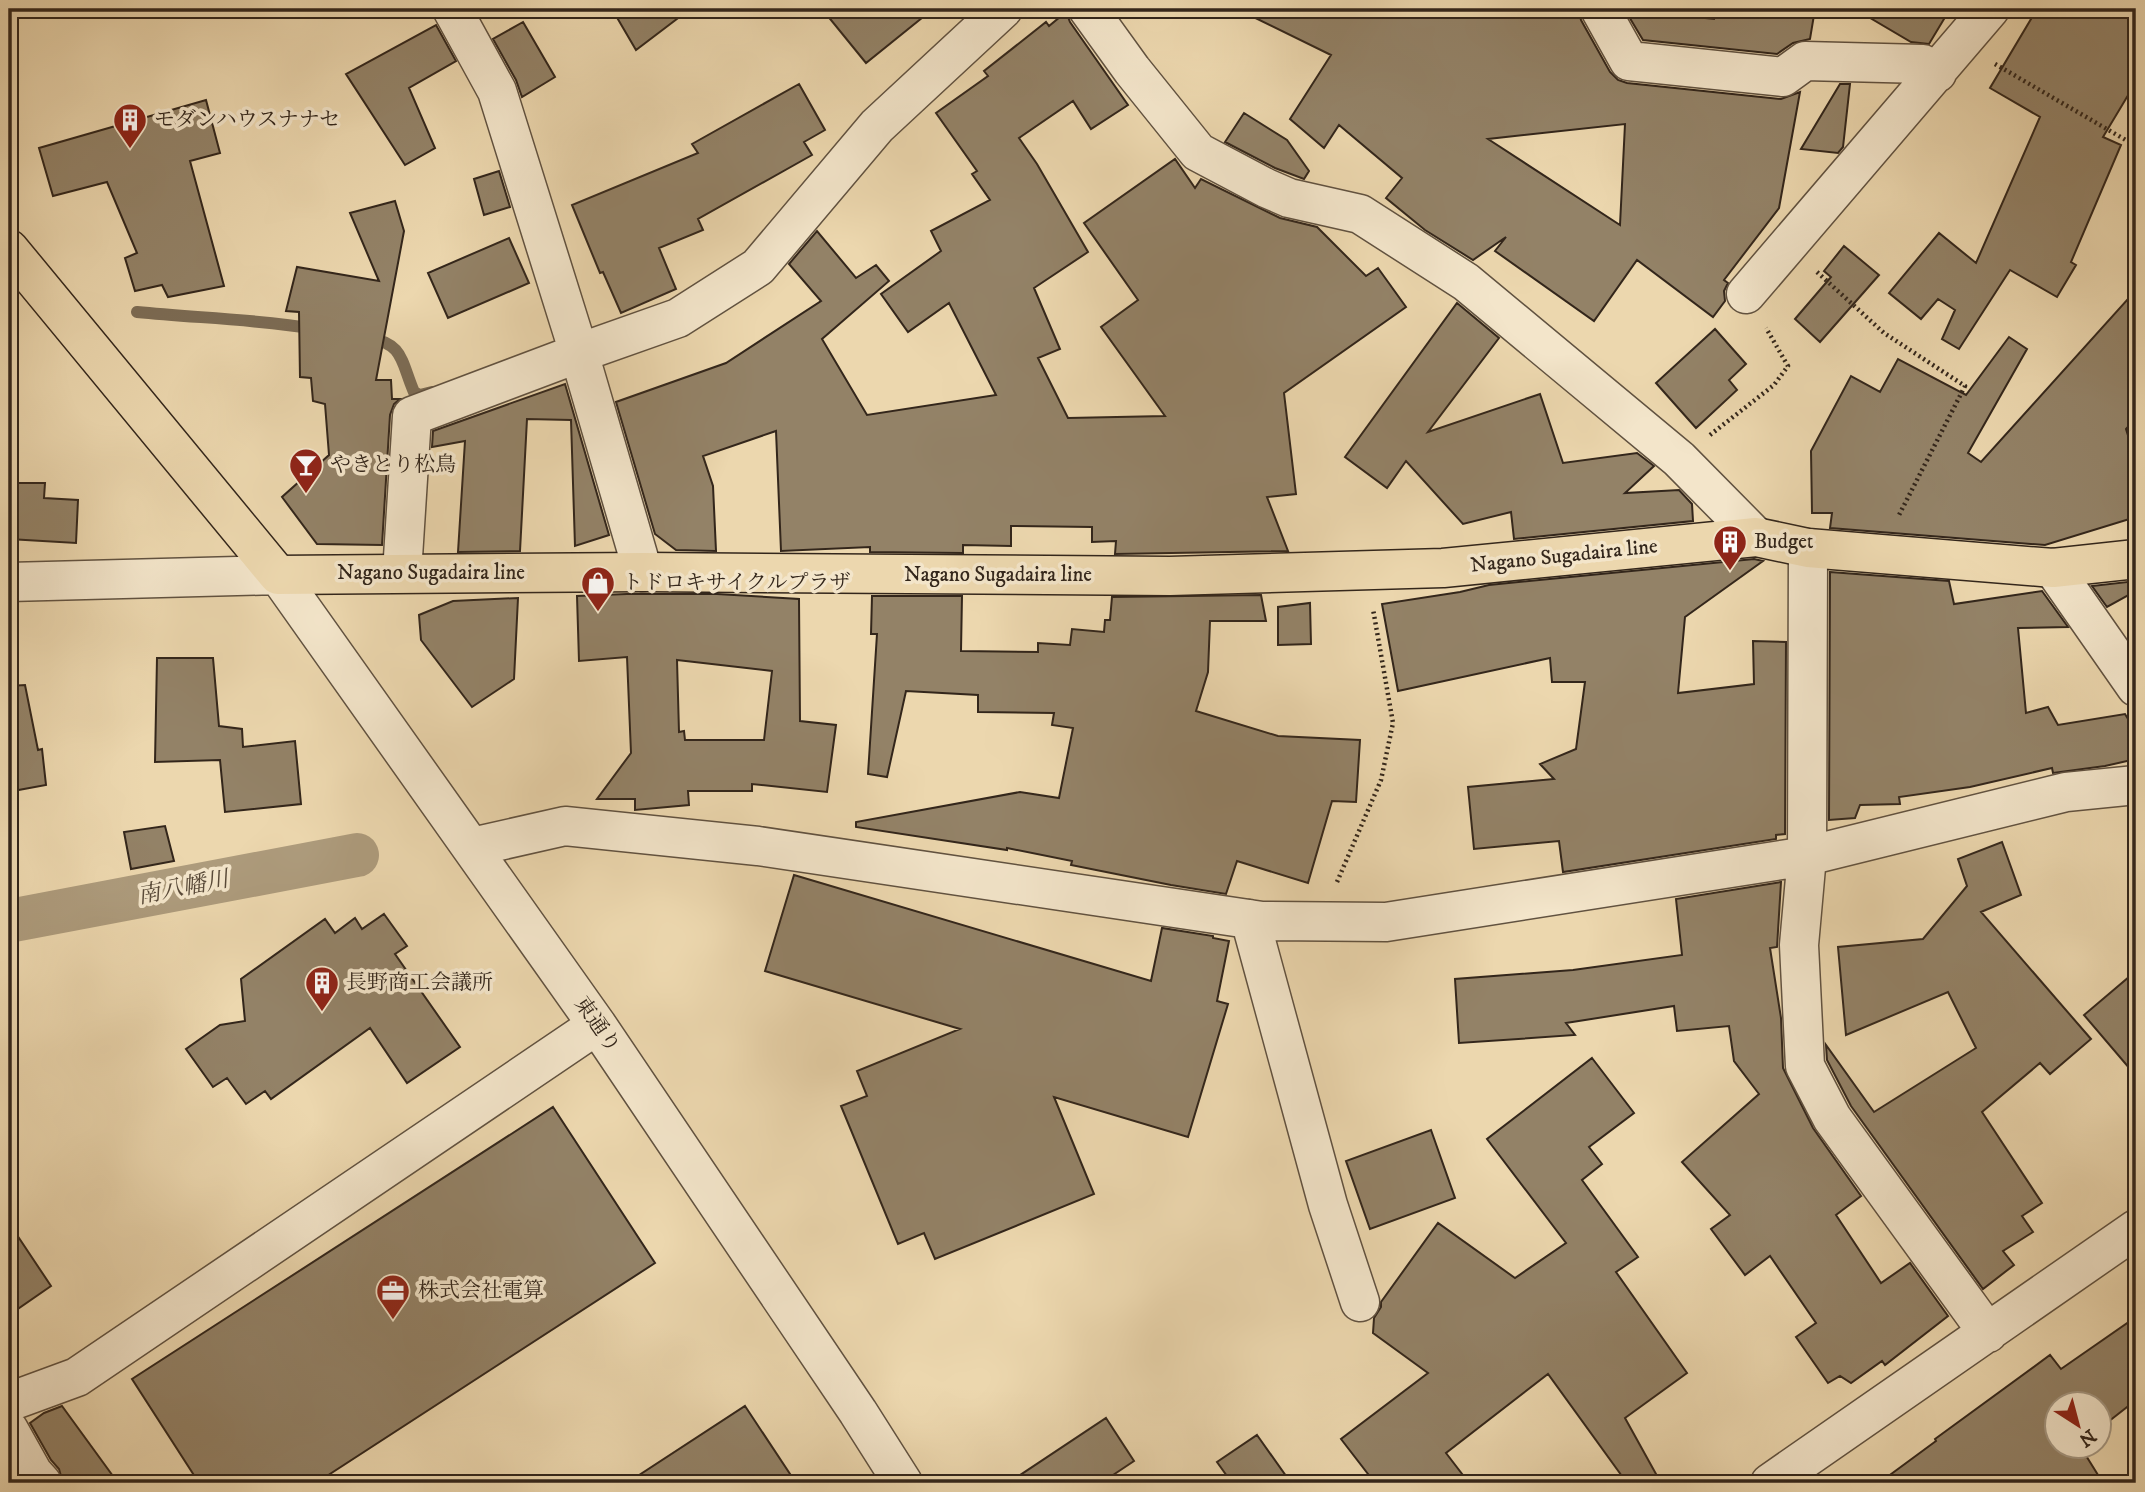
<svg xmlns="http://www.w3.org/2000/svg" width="2145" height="1492" viewBox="0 0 2145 1492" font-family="'IM FELL DW Pica','Noto Serif JP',serif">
<rect width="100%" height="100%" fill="#ecd7ae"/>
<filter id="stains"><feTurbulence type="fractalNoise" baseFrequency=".00286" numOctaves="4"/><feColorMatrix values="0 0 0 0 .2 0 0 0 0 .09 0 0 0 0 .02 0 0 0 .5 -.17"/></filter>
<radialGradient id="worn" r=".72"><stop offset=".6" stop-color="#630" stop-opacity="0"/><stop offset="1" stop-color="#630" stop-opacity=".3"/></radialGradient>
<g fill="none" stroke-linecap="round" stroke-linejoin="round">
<path stroke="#7c6c55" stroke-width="12" d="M137,312c60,6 120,7 179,17
M368,338c36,5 33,24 46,54l6,3 12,-3"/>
<path stroke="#ad9b7c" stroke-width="44" d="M9,921l348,-66"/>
</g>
<path fill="#938267" stroke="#33261b" stroke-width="2" fill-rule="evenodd" d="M612,9h78l-54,41z
M822,9h111l-67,54z
M1237,9h341l3,11 29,52 8,8 9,3 154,16 19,-7 -21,116 -55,72 4,3 -4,8 1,10 -12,16 -76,-57 -43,61 -99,-70 11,-14 -33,23 -48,-30 -39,-32 16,-20 -63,-53 -15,23 -34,-29 41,-64zM1625,124l-5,101 -132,-86z
M1715,9h100l-5,30 -17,4 -16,11 -134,-14 -18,-30 89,9z
M1855,9h95l-21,35 -18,-2z
M2037,9h99v73l-33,55 18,8 -50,117 5,3 -19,32 -47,-27 -51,79 -17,-10 13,-29 -17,-11 -17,20 -32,-26 50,-60 37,30 64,-146 -50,-29z
M1066,12l4,10 58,83 -37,24 -18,-28 -54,37 18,26 51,88 -54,36 26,61 -22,9 30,60 97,-2 -64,-89 37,-27 -54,-77 91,-64 20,29 6,-9 79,39 37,9 49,49 12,-8 28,39 -122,86 12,101 -29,3 21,54 -173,3 1,-13 -24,1v-15l-81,-1v20l-48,-1v8l-93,-1v-5l-89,4 -5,-120 -73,25 10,30 3,65 -40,-1 -21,-16 -39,-132 110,-39 95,-62 -32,-37 28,-33 39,47 20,-13 13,16 -67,58 45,76 129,-20 -47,-92 -41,29 -27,-38 60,-43 -10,-20 59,-31 -18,-26 5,-3 -41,-58 52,-37 -4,-5 62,-49 3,4z
M523,22l32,55 -33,20 -6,-17 -23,-41z
M436,25l20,36 -47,27 26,60 -30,17 -59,-91z
M799,84l26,46 -21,12 8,13 -114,64 5,11 -44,18 17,41 -55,24 -18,-41 -3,1 -28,-68 126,-52 -6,-9z
M1840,84h10l-7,63 -5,6 -37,-4z
M206,100l14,53 -30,8 34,125 -56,11 -6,-12 -27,6 -10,-33 12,-5 -30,-71 -54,14 -14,-48z
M1244,113l43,27 22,31 -5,8 -29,-11 -50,-26z
M499,171l11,36 -26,8 -10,-36z
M395,201l9,30 -28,149h15l1,19h8l-6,5 -4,11 -8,130 -65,-1 -35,-47 47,-42 -4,-51 -12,-3 -2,-23 -11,-1 -1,-65 -13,-1 11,-44 82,14 -29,-68z
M509,238l20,45 -81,35 -20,-45z
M1844,246l35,29 -59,67 -25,-23 36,-42 -7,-6z
M2136,290v128l-10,11 10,32v56l-91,28 -215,-17 2,-15h-20l-1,-62 40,-75 29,16 18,-33 68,36 43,-58 18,12 -59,104 13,9z
M1457,303l42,35 -71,94 112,-38 23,69 74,-10 17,13 -29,27 54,-3 13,14 1,17 -179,18 -3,-27 -48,12 -57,-63 -19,27 -42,-31z
M1715,329l31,35 -17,16 8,10 -41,38 -40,-45z
M565,384l44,151 -34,11 -4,-126 -44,-1 -7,132 -62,1 7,-111 -33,6 1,-16z
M9,483h36l-1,15 34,2 -2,43 -67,-4z
M1754,559l9,2 -78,56 -7,76 76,-9 -1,-43 33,1 -1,192 -9,1v4l-213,33 -4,-31 -85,8 -6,-62 86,-8 -14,-15 36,-15 9,-67h-33l-2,-24 -152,33 -16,-87 78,-12 29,-7z
M1830,572l119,9 5,23 88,-13 26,36 -50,1 8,85 22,-6 10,18 67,-11 11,18v27l-31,7 -52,7 -1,-5 -82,19 -71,10 1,7 -40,1 -5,13 -26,2z
M2136,581v10l-29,16 -15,-21z
M627,594h90l82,5 1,122 36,4 -9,67 -75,-8v7h-64l1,14 -54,5v-11h-38l34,-46 -4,-96 -48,4 -2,-65zM677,660l95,11 -8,69h-79l-1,-9 -5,1z
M1261,595l5,26h-56l-2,51 -12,39 82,25 82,4 -4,62 -24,-1 -24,82 -71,-22 -11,33 -55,-9 -100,-20 1,-4 -65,-13v2l-151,-23v-5l164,-30 39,6 14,-70 -21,-3 2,-12 -76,-1v-17l-72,-4 -19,86 -19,-3 9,-140h-6l1,-38h90l-1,55 77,1v-9l32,2 2,-16 32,3 1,-12h5l2,-23z
M518,598l-4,81 -42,28 -51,-67 -2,-25 34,-14z
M1310,603l1,41 -33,1v-38z
M157,658h56l6,68 23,3 1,18 52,-6 6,63 -76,8 -5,-52 -65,2z
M25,685l13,65 4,-1 4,36 -33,6 -4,-25v-80z
M165,826l9,35 -43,8 -7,-37z
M2002,842l19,53 -40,17 110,127 -41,35 -10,-11 -58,49 60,91 -20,13 11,16 -30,19 11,14 -31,24 -132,-183 -24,-46 -1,-15 48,67 102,-64 -28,-56 -102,43 -8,-88 85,-8 44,-53 -9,-27z
M794,875l357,106 11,-53 51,8v2l16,3 -12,60 11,3 -40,133 -134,-40 40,97 -159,65 -11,-26 -26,11 -57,-138 26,-10 -10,-25 103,-42 -195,-58z
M1781,882l-4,65 -7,1 11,70 2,50 30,60 48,68 -25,19 45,68 29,-20 38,53 -63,49 -3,-4 -31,22 -11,-7 -12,7 -32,-46 20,-14 -46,-67 -25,19 -34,-46 19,-14 -48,-53 77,-68 -25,-33 -5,-35 -52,5 -3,-25 -108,17 9,12 -116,8 -4,-64 118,-9 109,-15 -6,-56z
M384,914l23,32 -12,8 65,93 -53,36 -37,-55 -99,71 -6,-8 -19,13 -19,-26 -14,9 -27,-38 34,-24 25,-4 -4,-42 84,-60 10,14 20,-15 7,11z
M2136,971v105l-52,-61z
M1592,1058l42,55 -45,34 13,17 -20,16 56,77 -22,15 71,101 -62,45 36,65h-34l-79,-109 -102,79 23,30h-94l-34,-44 87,-66 -55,-40 1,-15 7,-11v-5l57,-79 77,55 51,-35 -79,-104z
M553,1107l102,156 -339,220h-117l-67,-104z
M1431,1130l24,68 -85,31 -24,-68z
M9,1223l42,63 -42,29z
M2136,1317v83l-37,29v-25h-42v42h23l23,37h-224l57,-42 -1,-2 115,-84 11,14z
M62,1406l56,77h-55l-4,-14 -8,-9 -21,-37 14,-10z
M745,1406l51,77h-169z
M1106,1418l28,43 -33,22h-93z
M1257,1435l34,48h-59l-15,-21z"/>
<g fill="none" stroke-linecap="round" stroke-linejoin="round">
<g stroke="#615240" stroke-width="41">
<path id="minor" d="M452,9l45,82 82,262 64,219
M1088,9l44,61 66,82 68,36 23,10 71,16 106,68 213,177 77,78
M1600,9l29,52 154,16 22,-16 118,3 14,9
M1746,294l244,-285
M1808,548l-1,308 -8,89 6,121 27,52 156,215
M2053,568l83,119
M402,573l10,-157 167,-63 99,-35 80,-51 119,-141 126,-117
M9,582l269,-7 319,450 261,387 45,71
M472,847l93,-21 193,20 504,75 124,1 421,-66 259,-64 70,-7
M1250,919l78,286 32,97
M9,1402l68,-25 520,-352
M9,1430l24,43 9,10
M1770,1483l366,-254"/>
</g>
<g stroke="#33261b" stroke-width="41">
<path id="major" d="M9,249l269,326 365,-3 527,4 273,-8 313,-31 52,11 245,20 83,-9"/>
</g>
<path stroke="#33261b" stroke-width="4.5" stroke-dasharray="2 3.5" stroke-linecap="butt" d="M1995,64l141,82
M1817,272l67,61 81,53 -67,131
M1710,435l64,-50 14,-19 -22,-38
M1337,882l44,-102 12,-57 -20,-114"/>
<use href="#minor" stroke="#f3e5ca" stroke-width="38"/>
<use href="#major" stroke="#ecd7ae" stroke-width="38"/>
</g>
<defs>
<g id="building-pin" transform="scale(1.75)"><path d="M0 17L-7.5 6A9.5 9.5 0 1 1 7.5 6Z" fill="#8f2418" stroke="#f3e5ca"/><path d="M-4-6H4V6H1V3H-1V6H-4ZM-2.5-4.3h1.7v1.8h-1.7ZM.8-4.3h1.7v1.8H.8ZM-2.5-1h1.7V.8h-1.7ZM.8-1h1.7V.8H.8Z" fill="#fff"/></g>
<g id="bar-pin" transform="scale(1.75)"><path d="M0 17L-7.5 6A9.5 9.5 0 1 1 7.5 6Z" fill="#8f2418" stroke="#f3e5ca"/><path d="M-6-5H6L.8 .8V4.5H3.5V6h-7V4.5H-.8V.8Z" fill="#fff"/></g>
<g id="shop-pin" transform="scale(1.75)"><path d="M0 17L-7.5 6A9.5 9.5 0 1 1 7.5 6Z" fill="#8f2418" stroke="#f3e5ca"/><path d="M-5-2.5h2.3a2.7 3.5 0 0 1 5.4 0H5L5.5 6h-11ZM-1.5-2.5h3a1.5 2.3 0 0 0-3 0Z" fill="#fff"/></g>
<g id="office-pin" transform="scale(1.75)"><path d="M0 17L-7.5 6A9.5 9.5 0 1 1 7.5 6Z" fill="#8f2418" stroke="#f3e5ca"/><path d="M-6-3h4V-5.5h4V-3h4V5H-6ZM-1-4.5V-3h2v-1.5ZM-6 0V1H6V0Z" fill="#fff"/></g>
</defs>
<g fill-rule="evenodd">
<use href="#building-pin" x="130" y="120"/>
<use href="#bar-pin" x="306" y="465"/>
<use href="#building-pin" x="1730" y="542"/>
<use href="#shop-pin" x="598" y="583"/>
<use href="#building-pin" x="322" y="983"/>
<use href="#office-pin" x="393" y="1291"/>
</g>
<g text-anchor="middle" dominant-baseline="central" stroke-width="7" stroke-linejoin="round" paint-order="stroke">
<g font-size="21" fill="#33261b" stroke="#f3e5ca" text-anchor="start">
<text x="154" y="120">モダンハウスナナセ</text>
<text x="330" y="465">やきとり松鳥</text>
<text x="1754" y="542">Budget</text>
<text x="622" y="583">トドロキサイクルプラザ</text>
<text x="346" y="983">長野商工会議所</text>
<text x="418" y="1291">株式会社電算</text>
</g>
<g font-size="21" fill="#33261b" stroke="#f3e5ca">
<text transform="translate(1564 556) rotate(-6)">Nagano Sugadaira line</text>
<text x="431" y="573">Nagano Sugadaira line</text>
<text x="998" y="575">Nagano Sugadaira line</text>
<text transform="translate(597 1025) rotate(55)">東通り</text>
</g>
<g font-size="23" font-style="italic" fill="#584938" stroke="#f3e5ca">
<text transform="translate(183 888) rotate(-11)">南八幡川</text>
</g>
</g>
<rect width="2145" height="1492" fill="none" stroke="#ecd7ae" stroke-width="35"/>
<rect x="10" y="10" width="2124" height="1471" fill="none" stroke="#33261b" stroke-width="3.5"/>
<rect x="18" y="18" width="2110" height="1457" fill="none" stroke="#33261b" stroke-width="2"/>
<g transform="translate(2078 1425) rotate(144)"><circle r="33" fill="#f3e5ca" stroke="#a69984" stroke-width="2"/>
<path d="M0-5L12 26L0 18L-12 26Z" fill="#8f2418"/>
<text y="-10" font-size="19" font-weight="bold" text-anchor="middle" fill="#33261b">N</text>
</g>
<rect width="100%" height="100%" filter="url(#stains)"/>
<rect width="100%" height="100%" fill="url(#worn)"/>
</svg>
